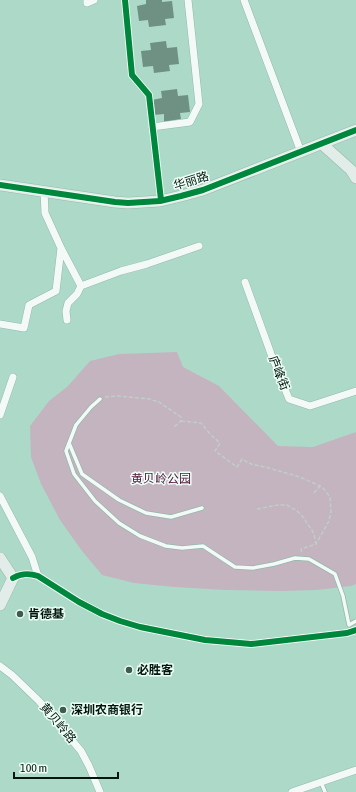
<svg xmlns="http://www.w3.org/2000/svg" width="356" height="792" viewBox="0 0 356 792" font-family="'Asap Condensed','Noto Sans SC',sans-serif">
<rect width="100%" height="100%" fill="#addac8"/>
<path fill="#c3b4bf" d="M177,352l6,15 36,19 59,60 35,1 43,-15v152l-5,2 -34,4 -38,1 -53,-1 -52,-3 -40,-4 -32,-8 -20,-24 -22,-31 -19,-36 -10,-27 -1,-31 19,-25 19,-15 22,-25 29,-7z"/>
<path fill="#6e9184" d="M146,0h16v2l10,-1 2,17 -9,1 1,6 -17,2 -1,-7 -9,1 -2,-15 9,-2z
M166,41l1,7 10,-1 2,17 -10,1 1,6 -16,2 -1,-7 -10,1 -2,-16 10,-1 -1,-7z
M177,89l1,7 10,-1 2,17 -10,1 1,6 -17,3v-8l-10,1 -2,-15 10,-2 -1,-7z"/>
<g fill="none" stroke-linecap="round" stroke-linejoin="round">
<g stroke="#94b8aa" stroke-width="5">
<path id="lane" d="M100,399l-9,8 -15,18 -10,26 8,23 21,27 24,22 21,13 26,10 16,2 21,-2 32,21 18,1 21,-4 21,-6 14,1 26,15 8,22 6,29 7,-4
M69,443l13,31 37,26 27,13 25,4 31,-9
M321,782l4,10"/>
</g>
<g stroke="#94b8aa" stroke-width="8">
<path id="street" d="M87,0v3l7,-3
M125,0l7,75 17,20 12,105
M244,0l57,152
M152,127l38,-5 9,-18 -11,-104
M44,191l1,22 16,35 20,38
M245,282l26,72 18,45 21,7 46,-15
M67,320l-1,-9 2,-8 9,-9 4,-8 40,-15 26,-7 52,-18
M0,324l24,4 5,-23 27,-14 5,-43
M0,415l13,-38
M0,496l32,61 6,19
M13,578c9,-5 16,-5 25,-2l41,26 23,12 18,7 20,6 65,13 46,4 96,-11 9,-3
M0,666l12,9 27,26 42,50 8,15 11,26
M292,792l64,-22"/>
</g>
<g stroke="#94b8aa" stroke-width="12">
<path id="secondary" d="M322,144l29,26 5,8
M0,185l115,17 13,1 32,-2 21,-5 22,-6 153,-60
M0,558l13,20 -13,27"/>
</g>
<path stroke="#c0cec8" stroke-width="1.5" stroke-dasharray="4 2" stroke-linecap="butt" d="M105,397l13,-1 31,3 10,3 22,15v4l-7,6
M181,421l20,2 10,12 9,8 -5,8 22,16 5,-8 9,5 14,3 35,10 20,9 4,3 6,8 1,14 -2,10 -13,23
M314,493l6,-7
M257,509l21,-4h9l10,6 8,8 1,3 6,8 2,5 2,9 -15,5 1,5"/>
<use href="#lane" stroke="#f3f9f7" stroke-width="3.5"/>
<use href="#street" stroke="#f3f9f7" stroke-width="7"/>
<use href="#secondary" stroke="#e2ece8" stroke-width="11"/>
<g stroke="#eefef7" stroke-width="8">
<path id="cycleway" d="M125,0l7,75 17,20 12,105
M0,185l115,17 13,1 32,-2 21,-5 22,-6 153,-60
M13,578c9,-5 16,-5 25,-2l41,26 23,12 18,7 20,6 65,13 46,4 96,-11 9,-3"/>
</g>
<use href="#cycleway" stroke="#00873e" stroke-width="6"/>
</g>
<g fill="#3d5b4f" stroke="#eefef7" stroke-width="1.5">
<circle cx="20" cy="614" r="4"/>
<circle cx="129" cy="670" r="4"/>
<circle cx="63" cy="710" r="4"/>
</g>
<g text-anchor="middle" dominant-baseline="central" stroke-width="3" stroke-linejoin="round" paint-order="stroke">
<g font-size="12" fill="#00170e" stroke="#eefef7">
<text transform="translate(191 181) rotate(-17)">华丽路</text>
<text transform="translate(279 373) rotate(69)">庐峰街</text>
<text transform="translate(58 723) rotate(50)">黄贝岭路</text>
</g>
<g font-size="12" fill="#52123a" stroke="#eefef7">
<text x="161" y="479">黄贝岭公园</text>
</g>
<g font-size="12" font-weight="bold" fill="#00170e" stroke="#eefef7" text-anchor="start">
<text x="28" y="614">肯德基</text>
<text x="137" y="670">必胜客</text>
<text x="71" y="710">深圳农商银行</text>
</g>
</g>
<path d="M14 772v6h104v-6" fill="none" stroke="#00170e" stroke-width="2"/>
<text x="20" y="772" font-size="12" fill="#00170e" stroke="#eefef7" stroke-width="3" paint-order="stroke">100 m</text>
</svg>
